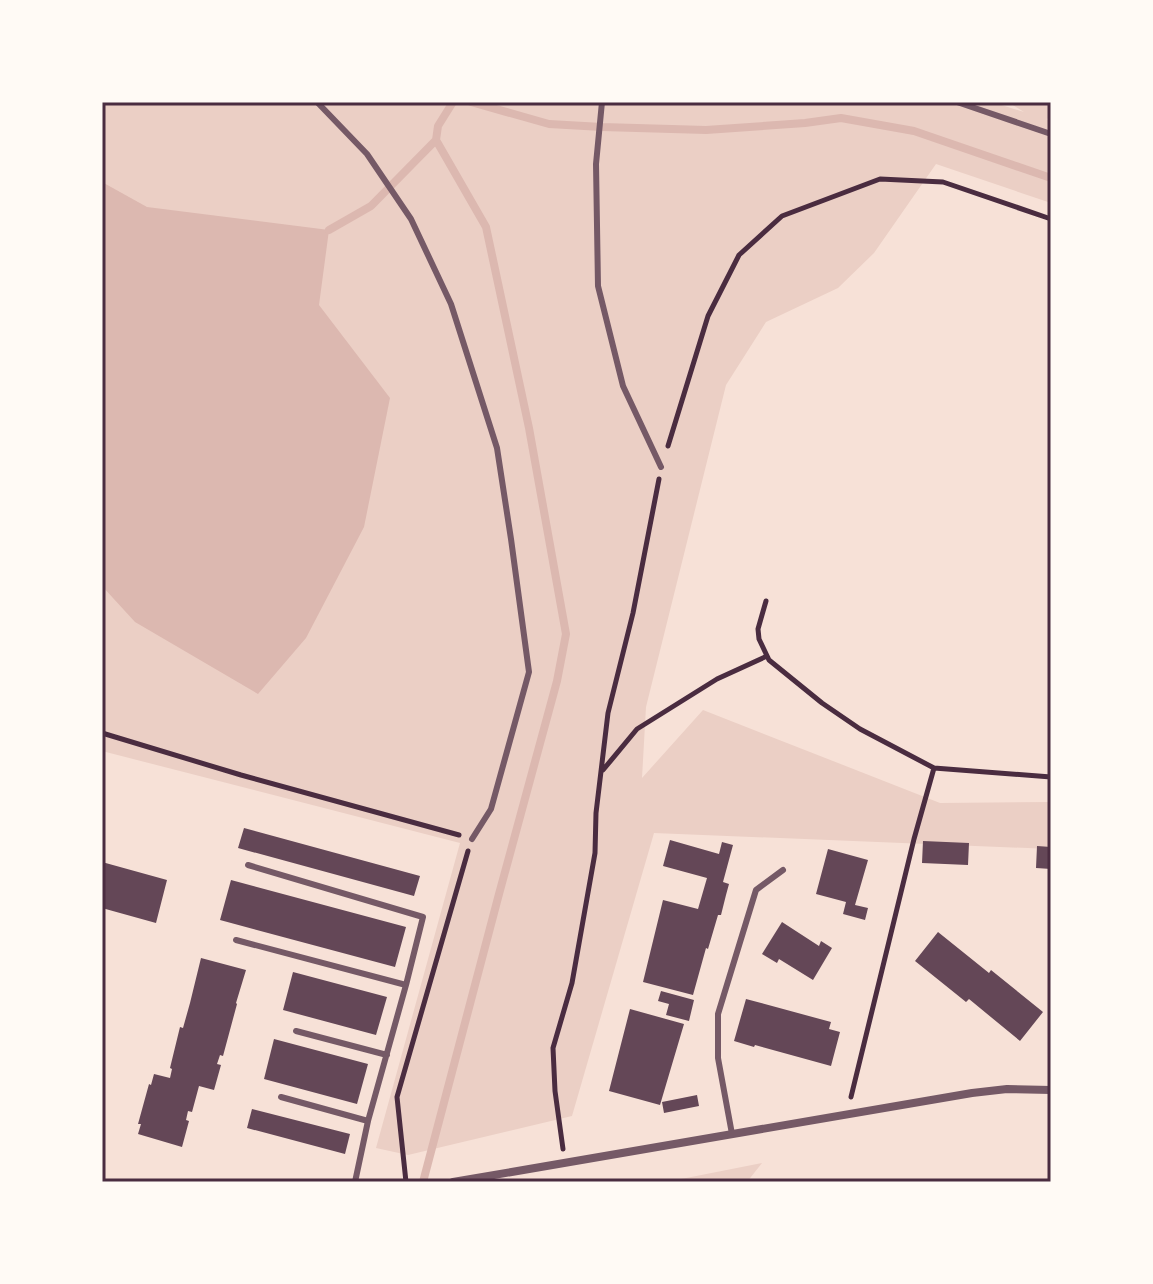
<svg xmlns="http://www.w3.org/2000/svg" width="1153" height="1284" viewBox="0 0 1153 1284" font-family="'Sofia Sans Condensed',sans-serif">
<rect width="100%" height="100%" fill="#f7e1d7"/>
<path fill="#ebcfc5" d="M102,102h890l32,10 -16,-10h43v16l-5,1 5,2v82l-115,-39 -62,89 -36,35 -72,34 -40,63 -80,322 -4,71 61,-68 237,93 111,-1v47l-397,-16 -82,283 -164,39 -32,-7 84,-305 -358,-92z
M762,1163l-15,19h-81z"/>
<path fill="#dcb8b0" d="M102,182l45,25 182,23 -10,75 71,93 -26,129 -58,111 -48,56 -123,-72 -33,-36z"/>
<g fill="none" stroke-linecap="round" stroke-linejoin="round">
<path stroke="#dcb8b0" stroke-width="8" d="M471,102l78,22 53,3 104,3 99,-7 36,-5 73,13 137,47
M329,230l42,-24 65,-66
M423,1182l76,-288 58,-213 9,-47 -37,-206 -43,-201 -50,-87 2,-14 15,-24"/>
</g>
<path fill="#644757" d="M244,828l176,48 -6,20 -176,-48z
M670,840l49,14 3,-12 11,3 -10,37 6,2 -3,11 -5,20h-3l-10,34 -2,-1 -13,47 -50,-13 20,-82 35,9 9,-31 -44,-12z
M923,841l46,2 -1,22 -46,-2z
M1037,846l14,1v22l-15,-1z
M828,849l40,11 -13,45 13,3 -3,12 -22,-6 3,-12 -30,-8z
M102,862l65,18 -11,43 -54,-15z
M231,880l175,47 -11,40 -175,-47z
M782,922l37,24 2,-5 11,7 -19,32 -34,-21 -2,4 -15,-9z
M938,932l51,41 2,-3 52,42 -23,29 -51,-42 -3,3 -51,-41z
M201,958l45,12 -10,33 1,1 -14,52 -3,-1 -3,9 4,1 -7,25 -15,-4 -7,26 -4,-1 -2,9 3,1 -7,26 -44,-13 3,-10h-3l11,-40 2,1 3,-11 16,4 2,-9 -2,-1 10,-41 3,1 7,-25z
M293,972l94,25 -11,38 -93,-25z
M661,991l33,9 -5,21 -23,-6 3,-11 -11,-3z
M746,999l85,23 -2,7 11,3 -9,34 -76,-21 -1,2 -20,-6z
M630,1009l54,15 -24,81 -51,-14z
M274,1039l94,25 -11,40 -93,-25z
M697,1095l2,11 -35,7 -2,-11z
M252,1109l98,25 -5,20 -98,-26z"/>
<g fill="none" stroke-linecap="round" stroke-linejoin="round">
<path stroke="#4a2c40" stroke-width="5" d="M668,446l40,-130 31,-61 43,-39 98,-37 63,3 108,37
M766,601l-8,28 1,10 10,21 53,43 38,26 74,39
M102,733l139,42 218,60
M603,770l34,-41 80,-50 50,-23
M851,1097l63,-258 20,-71 117,9
M563,1149l-8,-58 -2,-43 19,-65 23,-130 1,-40 12,-100 25,-100 26,-134
M406,1182l-9,-85 71,-246"/>
<path stroke="#755966" stroke-width="6" d="M317,102l50,52 44,65 40,85 46,144 14,91 18,133 -38,137 -19,30
M602,102l-6,62 2,122 25,100 38,81
M957,102l94,32
M248,865l175,52 -17,68
M236,940l170,45 -38,136 -13,61
M296,1031l91,24
M281,1097l87,24
M732,1134l-14,-76v-44l38,-124 27,-20"/>
<path stroke="#755966" stroke-width="8" d="M453,1182l519,-89 35,-4 44,1"/>
</g>
<rect width="1153" height="1284" fill="none" stroke="#fffaf5" stroke-width="208"/>
<rect x="104" y="104" width="945" height="1076" fill="none" stroke="#4a2c40" stroke-width="3"/>
</svg>
